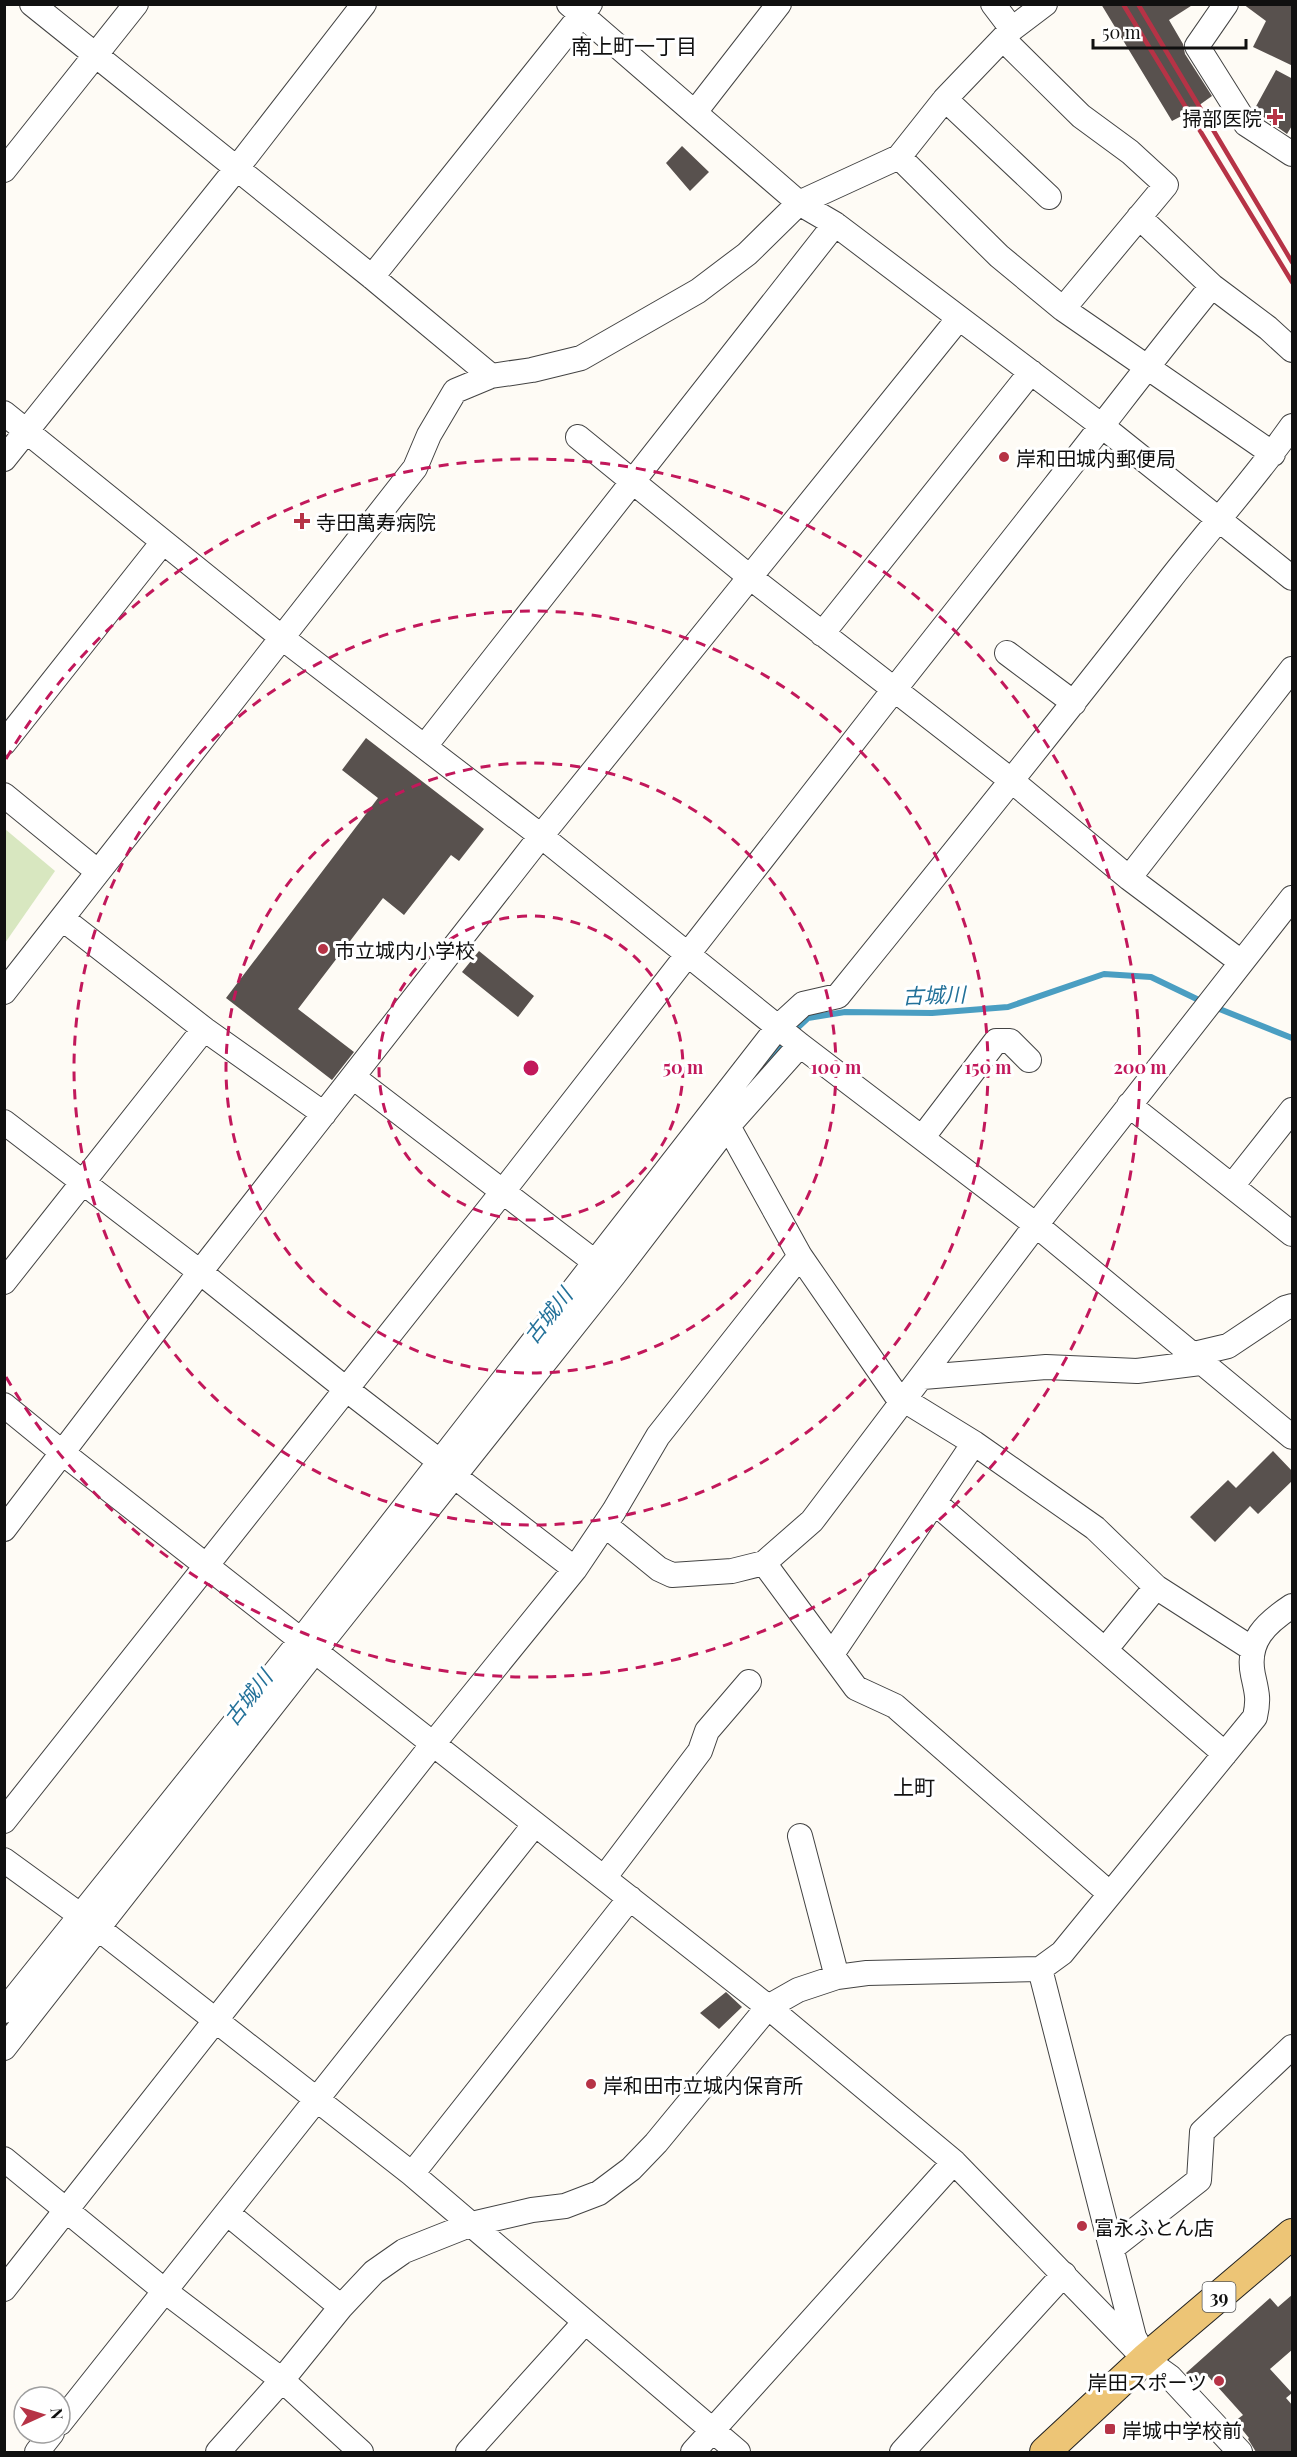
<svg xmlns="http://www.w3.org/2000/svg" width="1297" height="2457" viewBox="0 0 1297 2457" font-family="'Playfair Display','Noto Sans JP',serif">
<rect width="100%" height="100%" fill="#fefbf5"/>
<path fill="#d8e7c0" d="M5,829l50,42 -50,72z"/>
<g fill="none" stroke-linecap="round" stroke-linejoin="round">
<path stroke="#4a9ec2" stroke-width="6" d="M1212,1006l80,32
M793,1032l15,-14 37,-6 87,1 76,-6 96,-33 47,3 52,25
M755,1078l31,-38"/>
</g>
<path fill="#58514e" d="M1101,4h93l-25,16 14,24 2,10 27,42 -21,15 -19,10z
M1243,4h50v62l-40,-19 13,-26z
M1276,70l17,9v45l-6,10 -33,-24z
M682,146l27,26 -19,19 -24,-28z
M366,738l118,91 -25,32 -8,-6 -47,60 -21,-17 -85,111 56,43 -22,28 -106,-82 152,-200 -36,-28z
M479,951l55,45 -16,21 -56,-45z
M1273,1451l20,21v8l-35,34 -8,-8 -35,36 -25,-25 38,-37 8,8z
M726,1992l16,15 -23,22 -19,-16z
M1293,2294v55l-23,20 22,24 -6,5 7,8v46h-37l-8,-13 1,-1 -14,-17 8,-6 -36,-40 -11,9 -10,-11 84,-75 8,9z"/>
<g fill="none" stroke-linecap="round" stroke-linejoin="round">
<g stroke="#434343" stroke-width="26">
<path id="minor" d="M32,4l340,273 119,99
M569,4l230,199 36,21 267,202 190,152
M993,4l19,25
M1226,4l-29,42 49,78 46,30
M1003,39l78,77 49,36 36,33 -103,124
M945,99l104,98
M695,112l84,-108
M899,157l100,99 64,53 210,145
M4,170l132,-166
M1139,217l73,69 56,42 24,22
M372,277l218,-273
M4,413l277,224 260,199 259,209 236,180 256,212
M578,437l173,141 261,203 117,97 112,84
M4,459l233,-291 127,-164
M822,634l209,-262
M1007,653l67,50
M4,743l159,-201
M425,746l410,-522
M4,795l93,76
M1129,878l163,-209
M63,919l141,110 120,85
M4,992l411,-524 14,-33 26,-44 36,-15 41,-6 49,-12 117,-67 49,-37 52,-51 100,-46 46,-58 67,-70 33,-25
M353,1077l255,195
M1129,1105l163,129
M4,1122l196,150 146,117 106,82
M728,1126l72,130 96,139 78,48 121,85 61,59 95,61
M922,1138l74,-97h14l19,19
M1232,1186l60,-76
M4,1282l200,-253
M1190,1355l38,-9 57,-38 7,-2
M923,1377l123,-10 91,4 63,-8
M4,1405l60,49 704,553 186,155 191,197 25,18 70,75
M454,1476l121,93
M934,1502l291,252
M605,1525l54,44 13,6 60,-4 32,-8 48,-42 224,-296 256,-327
M4,1529l196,-257 341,-436 418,-518
M764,1563l92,125 39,18 214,187
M1105,1650l51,-63
M832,1654l142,-211
M4,1821c166,-211 334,-420 500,-631 183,-235 365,-470 550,-703 53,-67 104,-135 158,-201
M800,1836l37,141
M4,1860l95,69 313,245 326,278
M604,1878l96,-127 7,-20 42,-49
M1040,1969l94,368 5,9
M4,2011l297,-371 477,-613 25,-23 35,-8c111,-137 222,-275 330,-414 41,-53 86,-102 124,-156
M4,2048l311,-397 299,-376 114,-149 72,-81
M4,2159l162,133 116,88 79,72
M412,2174l218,-276
M227,2213l114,94
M1112,2248l87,-68 3,-48 90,-85
M4,2289l429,-545 142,-175 39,-58 44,-75 142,-180
M60,2423l475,-599
M37,2452l15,-19
M218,2452l64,-72 59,-73 33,-35 30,-21 68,-27 60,-14 33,-4 34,-13 32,-24 25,-26 112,-136 30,-17 39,-13 30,-4 173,-4 22,-16 193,-236c4,-18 2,-24 -2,-42 -7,-34 13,-52 39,-69
M468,2452l117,-130
M693,2452l261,-290
M902,2452l162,-178"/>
</g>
<g stroke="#212121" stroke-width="32">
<path id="major" d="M1045,2452l100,-93 147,-125"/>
</g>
<use href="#minor" stroke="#fff" stroke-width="24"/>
<use href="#major" stroke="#edc576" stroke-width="30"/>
<path stroke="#b63346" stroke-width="4.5" d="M1123,4l169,278
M1138,4l154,258"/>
</g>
<g fill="none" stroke="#c2185b" stroke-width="3" stroke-dasharray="10 8">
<circle cx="531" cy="1068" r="152"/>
<circle cx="531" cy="1068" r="305"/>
<circle cx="531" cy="1068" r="457"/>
<path d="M6 759A609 609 0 1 1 6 1377"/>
</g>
<g fill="#b63346" stroke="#fff" stroke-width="2">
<path d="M1272 108h6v6h6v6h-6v6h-6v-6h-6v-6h6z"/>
<circle cx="1004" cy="457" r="6"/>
<path d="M299 512h6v6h6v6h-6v6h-6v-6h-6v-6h6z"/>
<circle cx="323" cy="949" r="6"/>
<circle cx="591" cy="2084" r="6"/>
<circle cx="1082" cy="2226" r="6"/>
<circle cx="1219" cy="2381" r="6"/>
<rect x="1104" y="2423" width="12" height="12" rx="3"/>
</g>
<g text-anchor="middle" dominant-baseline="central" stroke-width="6" stroke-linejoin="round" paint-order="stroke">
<rect fill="#fff" stroke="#585858" stroke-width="1.5" x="1202.5" y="2282" width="33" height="30" rx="4.5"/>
<g font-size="18" font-weight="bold" fill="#101010">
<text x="1219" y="2297">39</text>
</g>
<g font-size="20" fill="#101010" stroke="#fff" text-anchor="start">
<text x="1262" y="117" text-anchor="end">掃部医院</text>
<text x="1016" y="457">岸和田城内郵便局</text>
<text x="316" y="521">寺田萬寿病院</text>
<text x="335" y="949">市立城内小学校</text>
<text x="603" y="2084">岸和田市立城内保育所</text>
<text x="1094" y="2226">富永ふとん店</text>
<text x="1207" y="2381" text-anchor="end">岸田スポーツ</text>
<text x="1122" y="2429">岸城中学校前</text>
</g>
<g font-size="21" fill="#101010" stroke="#fff">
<text x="634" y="45">南上町一丁目</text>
<text x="914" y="1786">上町</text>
</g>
<g font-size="21" font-style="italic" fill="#237199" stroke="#fff">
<text transform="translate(934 994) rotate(-2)">古城川</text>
<text transform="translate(547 1315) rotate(-52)">古城川</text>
<text transform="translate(247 1697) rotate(-52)">古城川</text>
</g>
</g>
<circle cx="531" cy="1068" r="9" fill="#c2185b" stroke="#fff" stroke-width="3"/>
<g font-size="18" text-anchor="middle" font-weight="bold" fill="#c2185b" stroke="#fff" stroke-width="6" stroke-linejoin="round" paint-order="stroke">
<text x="683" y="1074">50 m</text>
<text x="836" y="1074">100 m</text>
<text x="988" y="1074">150 m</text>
<text x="1140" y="1074">200 m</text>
</g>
<rect width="1297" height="2457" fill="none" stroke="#101010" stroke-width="12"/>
<g transform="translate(42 2415) rotate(86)"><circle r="28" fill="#ffffff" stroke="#9f9f9f" stroke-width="1.5"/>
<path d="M0-4.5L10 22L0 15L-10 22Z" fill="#b63346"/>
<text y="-9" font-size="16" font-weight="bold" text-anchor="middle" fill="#101010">N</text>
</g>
<path d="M1093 39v9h153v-9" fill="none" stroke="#101010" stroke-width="3"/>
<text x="1102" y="39" font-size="18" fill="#101010" stroke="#ffffff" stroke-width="4.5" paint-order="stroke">50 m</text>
</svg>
